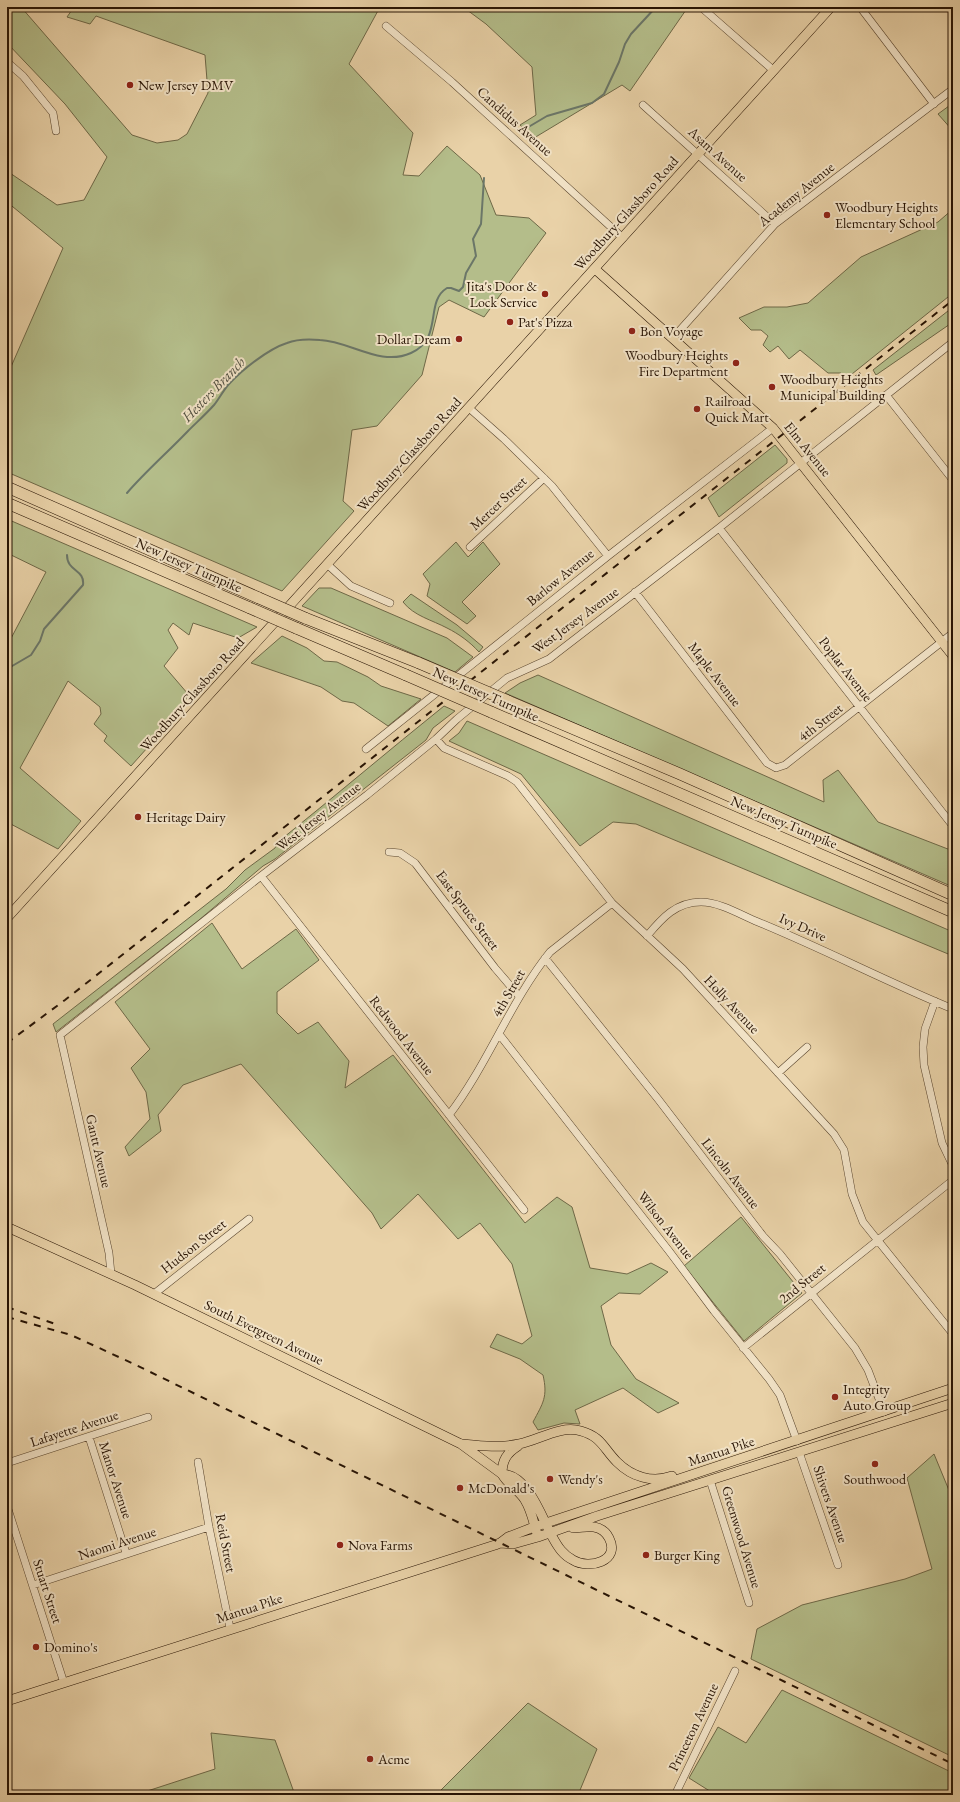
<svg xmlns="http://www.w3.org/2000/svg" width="960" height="1802" viewBox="0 0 960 1802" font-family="'EB Garamond',serif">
<rect width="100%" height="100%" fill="#e9d2a8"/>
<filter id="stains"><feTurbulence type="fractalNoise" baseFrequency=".005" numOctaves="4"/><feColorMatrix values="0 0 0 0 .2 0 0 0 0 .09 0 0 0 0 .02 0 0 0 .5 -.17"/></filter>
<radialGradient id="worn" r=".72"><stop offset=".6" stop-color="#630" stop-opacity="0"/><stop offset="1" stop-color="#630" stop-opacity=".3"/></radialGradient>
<path fill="#b4bd8a" stroke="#6e6847" d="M7,7h14l111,128 25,8 21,-3 9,-6 21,-41 -3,-38 -109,-39 -6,8 -23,-7 7,-10h306l-31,57 64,69 -10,42 16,1 28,-30 33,29 16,40 33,3 17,15 -62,84 -35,-17 -10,7 -17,68 -45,51 -25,4 -9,71 11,10 -72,80 -275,-119v-96l56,-128 -56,-46v-31l50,34 27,-5 23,-43 -42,-53 -58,-61z
M463,7h225l-58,84 -8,-6 -88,53 -14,-13 16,-10 -4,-48 -46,-43z
M953,103v28l-15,-17z
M953,209v84l-111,89 -1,-9h-13l-28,-23 -11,9 -11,-13 -8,6 -7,-7 5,-9 -7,-6h-10l-12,-12 25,-11h23l21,-4 53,-46 77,-35z
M953,307v15l-77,53 -3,-5z
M775,445l12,14v4l-68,54 -11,-19z
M7,519l250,108 -19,11 -45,-15 -4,12 -16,-12 -5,7 10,18 -14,18 24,28 -6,15 -51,57 -27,-25 3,-5 -13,-12 7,-10 -1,-7 -32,-26 -48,87 61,53 -23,28 -51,-27v-176l39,-74 -39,-19z
M456,542l12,15 15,-15 17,22 -38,38 14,14 -9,8 -40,-28 3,-12 -7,-10z
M319,588h12l116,50 26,19 -18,15 -153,-66z
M411,594l46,31 26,22 -4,5c-9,-10 -20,-18 -32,-24 -15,-8 -33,-12 -44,-26z
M282,636l25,12 17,13 13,1 31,15 13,9 40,13 -33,27 -34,-23 -12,-2 -21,-14 -70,-24z
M538,675l286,127 -1,-22 15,-10 40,52 75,29v36l-448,-194 15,-10z
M444,706l11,5 -22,17 -7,12 -151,119 -12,7 -64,54 -143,112 -3,-8 173,-135 19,-19 30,-22 3,-6c56,-45 110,-91 166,-136z
M467,721l486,211v24l-317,-132 -23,-2 -33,24 -59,-72 -72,-33 10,-8z
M212,923l30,46 54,-40 23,31 -42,32v21l21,21 20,-12 31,39 -4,27 48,-33 132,168 32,-26 15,10 18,61 37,6 24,-11 17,9 -28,22 -21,-1 -18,13 10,39 25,34 43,24 -21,10 -35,-25 -48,22 5,14 -16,-1 -26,7 -5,-8c10,-19 15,-25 10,-47l-23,-16 -30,-12 7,-13 25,10 10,-8 -20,-72 -32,-41 -22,16 -40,-45 -37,35 -9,-16 -131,-149 -58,21 -25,30 3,16 -32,25 -4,-9 25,-28 -4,-27 -15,-24 19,-19 -35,-47z
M741,1217l61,76 -58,48 -60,-75z
M934,1454l19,46v257l-202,-98 6,-30 45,-24 103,-26 27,-10 -25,-91z
M782,1690l171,83v22h-237l-27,-17 29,-51 28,16z
M528,1703l69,46 -19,46h-142z
M211,1733l64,7 20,55h-65l-1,-1 -4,1h-90l80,-26z"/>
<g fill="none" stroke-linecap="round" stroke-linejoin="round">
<path stroke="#6b7668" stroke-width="2" d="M520,132l27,-16 45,-13 12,-9 15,-32 6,-18 6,-10 25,-27
M127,493c19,-22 41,-41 61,-62 9,-9 18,-17 26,-26 5,-6 9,-14 14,-20 14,-15 40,-36 59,-42 10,-4 22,-4 33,-3 30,1 60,27 91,13 33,-15 13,-51 36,-65h4l8,3 4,-4 3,-14 10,-17 -3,-17 8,-15 3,-46
M7,669l24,-14 9,-14 4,-12 39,-44c2,-16 -16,-13 -16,-30"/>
<g stroke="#58442d" stroke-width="8">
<path id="minor" d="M701,7l72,63
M860,7l74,97
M386,26l66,56 171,156
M7,62l16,14 30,37 3,18
M643,105l132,119
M673,338l102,-114 178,-135
M886,395l67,85
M469,408l35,31 48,47 56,70
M719,528l234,298
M470,547l74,-69
M328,565l23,21 39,17
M635,592l132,171 9,5 9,-3 168,-132
M436,739l8,9 64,28 9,6 95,121 71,66 151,165 10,16 8,44 11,28 90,112
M366,749l242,-193 165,-128
M389,852l11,1 15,10 80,105 24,28
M261,876l263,334
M647,936c15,-18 29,-34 54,-34 19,0 40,13 57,20 66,27 129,60 195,87
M545,958l113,141 105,137 17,18 75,94 13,22 16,42
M935,1001l-10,28 -2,18 1,18 18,78 11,23
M499,1034l170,217 45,60 55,68 11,16 17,46
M778,1073l29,-26
M449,1115c39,-51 61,-113 101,-163l62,-49
M111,1274l-2,-21 -49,-218 201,-159 106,-81 69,-56 21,-20 50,-41 42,-19 170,-131 234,-186
M154,1294l95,-75
M743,1348l210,-168
M89,1437l37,116
M799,1452l39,113
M198,1462l11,65 21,101
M7,1463l141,-46
M710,1480l39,123
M7,1506l57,177
M33,1585l176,-58
M675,1795l60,-124"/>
</g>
<g stroke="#281404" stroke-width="10">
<path id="major" d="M595,269l178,159 180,228
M7,918l824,-911
M7,1227l128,58 326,159 41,30c5,10 17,16 23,26 7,11 9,25 13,37
M462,1444c20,2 37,4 57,0 20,-4 41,-19 62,-13 21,6 22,17 36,31 15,15 35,21 55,14
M502,1474c27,1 40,45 51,64 5,9 10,17 20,22 16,10 48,1 36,-22 -3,-6 -9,-10 -15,-11 -6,-1 -14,1 -21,1
M502,1474c0,-14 5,-21 16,-28
M500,1543l8,-6 26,-10 419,-139
M7,1701l488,-156 5,-2 13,1 25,-7 59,-21 356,-113"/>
</g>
<g stroke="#281404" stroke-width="12">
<path id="highway" d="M7,487l252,111
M7,503l243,105
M305,618l114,45
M296,628l110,47
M508,701l172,73 273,121
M491,712l462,200"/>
</g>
<use href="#minor" stroke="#f1e2c6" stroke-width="7"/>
<use href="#major" stroke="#e9d2a8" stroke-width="9"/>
<use href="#highway" stroke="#e9d2a8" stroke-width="11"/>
<path stroke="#281404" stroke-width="2" stroke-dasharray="7 7" stroke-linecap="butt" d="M7,1043l58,-43 888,-700
M7,1307l51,18
M7,1317l64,18 65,30 817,399"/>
<g stroke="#281404" stroke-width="12" stroke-linecap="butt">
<path id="highway-bridge" d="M259,598l46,20
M250,608l46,20
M419,663l89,38
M406,675l85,37"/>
</g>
<use href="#highway-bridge" stroke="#e9d2a8" stroke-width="11"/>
</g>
<g fill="#8f2418" stroke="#f1e2c6" stroke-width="1.5">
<circle cx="130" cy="85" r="4"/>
<circle cx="827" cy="215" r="4"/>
<circle cx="545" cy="294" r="4"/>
<circle cx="510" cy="322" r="4"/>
<circle cx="632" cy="331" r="4"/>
<circle cx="459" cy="339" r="4"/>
<circle cx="736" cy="363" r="4"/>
<circle cx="772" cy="387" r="4"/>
<circle cx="697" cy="409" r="4"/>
<circle cx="138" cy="817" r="4"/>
<circle cx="835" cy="1397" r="4"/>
<circle cx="875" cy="1464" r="4"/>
<circle cx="550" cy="1479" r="4"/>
<circle cx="460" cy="1488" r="4"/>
<circle cx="340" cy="1545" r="4"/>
<circle cx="646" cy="1555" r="4"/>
<circle cx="36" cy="1647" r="4"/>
<circle cx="370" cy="1759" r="4"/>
</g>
<g text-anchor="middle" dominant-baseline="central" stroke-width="4" stroke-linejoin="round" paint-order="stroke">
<g font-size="14" fill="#281404" stroke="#f1e2c6" text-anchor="start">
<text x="138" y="85">New Jersey DMV</text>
<text x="835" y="207">Woodbury Heights<tspan x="835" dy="16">Elementary School</tspan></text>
<text x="537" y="286" text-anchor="end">Jita's Door &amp;<tspan x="537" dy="16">Lock Service</tspan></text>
<text x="518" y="322">Pat's Pizza</text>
<text x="640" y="331">Bon Voyage</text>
<text x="451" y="339" text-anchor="end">Dollar Dream</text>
<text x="728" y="355" text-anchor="end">Woodbury Heights<tspan x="728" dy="16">Fire Department</tspan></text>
<text x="780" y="379">Woodbury Heights<tspan x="780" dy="16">Municipal Building</tspan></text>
<text x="705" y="401">Railroad<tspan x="705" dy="16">Quick Mart</tspan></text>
<text x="146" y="817">Heritage Dairy</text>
<text x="843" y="1389">Integrity<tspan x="843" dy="16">Auto Group</tspan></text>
<text x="558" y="1479">Wendy's</text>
<text x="875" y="1479" text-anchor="middle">Southwood</text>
<text x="468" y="1488">McDonald's</text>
<text x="348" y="1545">Nova Farms</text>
<text x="654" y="1555">Burger King</text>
<text x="44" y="1647">Domino's</text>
<text x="378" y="1759">Acme</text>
</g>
<g font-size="14" fill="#281404" stroke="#f1e2c6">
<text transform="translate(515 121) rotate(42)">Candidus Avenue</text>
<text transform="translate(718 154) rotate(42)">Asam Avenue</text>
<text transform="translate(796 194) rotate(-39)">Academy Avenue</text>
<text transform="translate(626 213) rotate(-48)">Woodbury-Glassboro Road</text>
<text transform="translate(808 449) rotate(51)">Elm Avenue</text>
<text transform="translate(409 454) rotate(-48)">Woodbury-Glassboro Road</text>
<text transform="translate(498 503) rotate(-43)">Mercer Street</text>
<text transform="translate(189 565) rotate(24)">New Jersey Turnpike</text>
<text transform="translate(560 577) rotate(-39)">Barlow Avenue</text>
<text transform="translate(575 620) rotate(-36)">West Jersey Avenue</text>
<text transform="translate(846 669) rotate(52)">Poplar Avenue</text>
<text transform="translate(715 674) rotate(52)">Maple Avenue</text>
<text transform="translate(192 694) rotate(-48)">Woodbury-Glassboro Road</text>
<text transform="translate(486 694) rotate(24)">New Jersey Turnpike</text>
<text transform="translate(820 722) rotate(-38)">4th Street</text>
<text transform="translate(318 816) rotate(-38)">West Jersey Avenue</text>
<text transform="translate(784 822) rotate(23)">New Jersey Turnpike</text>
<text transform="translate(468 910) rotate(53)">East Spruce Street</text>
<text transform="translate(803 927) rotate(24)">Ivy Drive</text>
<text transform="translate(508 993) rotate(-60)">4th Street</text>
<text transform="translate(732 1004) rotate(47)">Holly Avenue</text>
<text transform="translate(402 1035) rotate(52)">Redwood Avenue</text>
<text transform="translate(99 1151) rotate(77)">Gantt Avenue</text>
<text transform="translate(731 1173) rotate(52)">Lincoln Avenue</text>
<text transform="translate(666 1225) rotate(52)">Wilson Avenue</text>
<text transform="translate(193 1246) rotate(-38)">Hudson Street</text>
<text transform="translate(802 1283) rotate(-39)">2nd Street</text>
<text transform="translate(264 1332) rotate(26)">South Evergreen Avenue</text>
<text transform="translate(74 1428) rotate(-18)">Lafayette Avenue</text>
<text transform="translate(721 1451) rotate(-18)">Mantua Pike</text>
<text transform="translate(116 1480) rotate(72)">Manor Avenue</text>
<text transform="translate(831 1504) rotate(71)">Shivers Avenue</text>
<text transform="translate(742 1537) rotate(73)">Greenwood Avenue</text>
<text transform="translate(117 1543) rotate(-18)">Naomi Avenue</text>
<text transform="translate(226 1543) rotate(79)">Reid Street</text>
<text transform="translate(48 1591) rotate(72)">Stuart Street</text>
<text transform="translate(249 1608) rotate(-18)">Mantua Pike</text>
<text transform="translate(693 1727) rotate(-64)">Princeton Avenue</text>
</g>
<g font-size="15" font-style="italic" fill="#4f4d3e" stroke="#f1e2c6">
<text transform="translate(213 389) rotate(-46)">Hesters Branch</text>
</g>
</g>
<rect width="960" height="1802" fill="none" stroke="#e9d2a8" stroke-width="24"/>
<rect x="8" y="8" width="944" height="1786" fill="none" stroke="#281404" stroke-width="2"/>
<rect x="12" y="12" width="936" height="1778" fill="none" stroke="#281404"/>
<rect width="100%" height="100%" filter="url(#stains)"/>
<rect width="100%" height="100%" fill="url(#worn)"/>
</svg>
